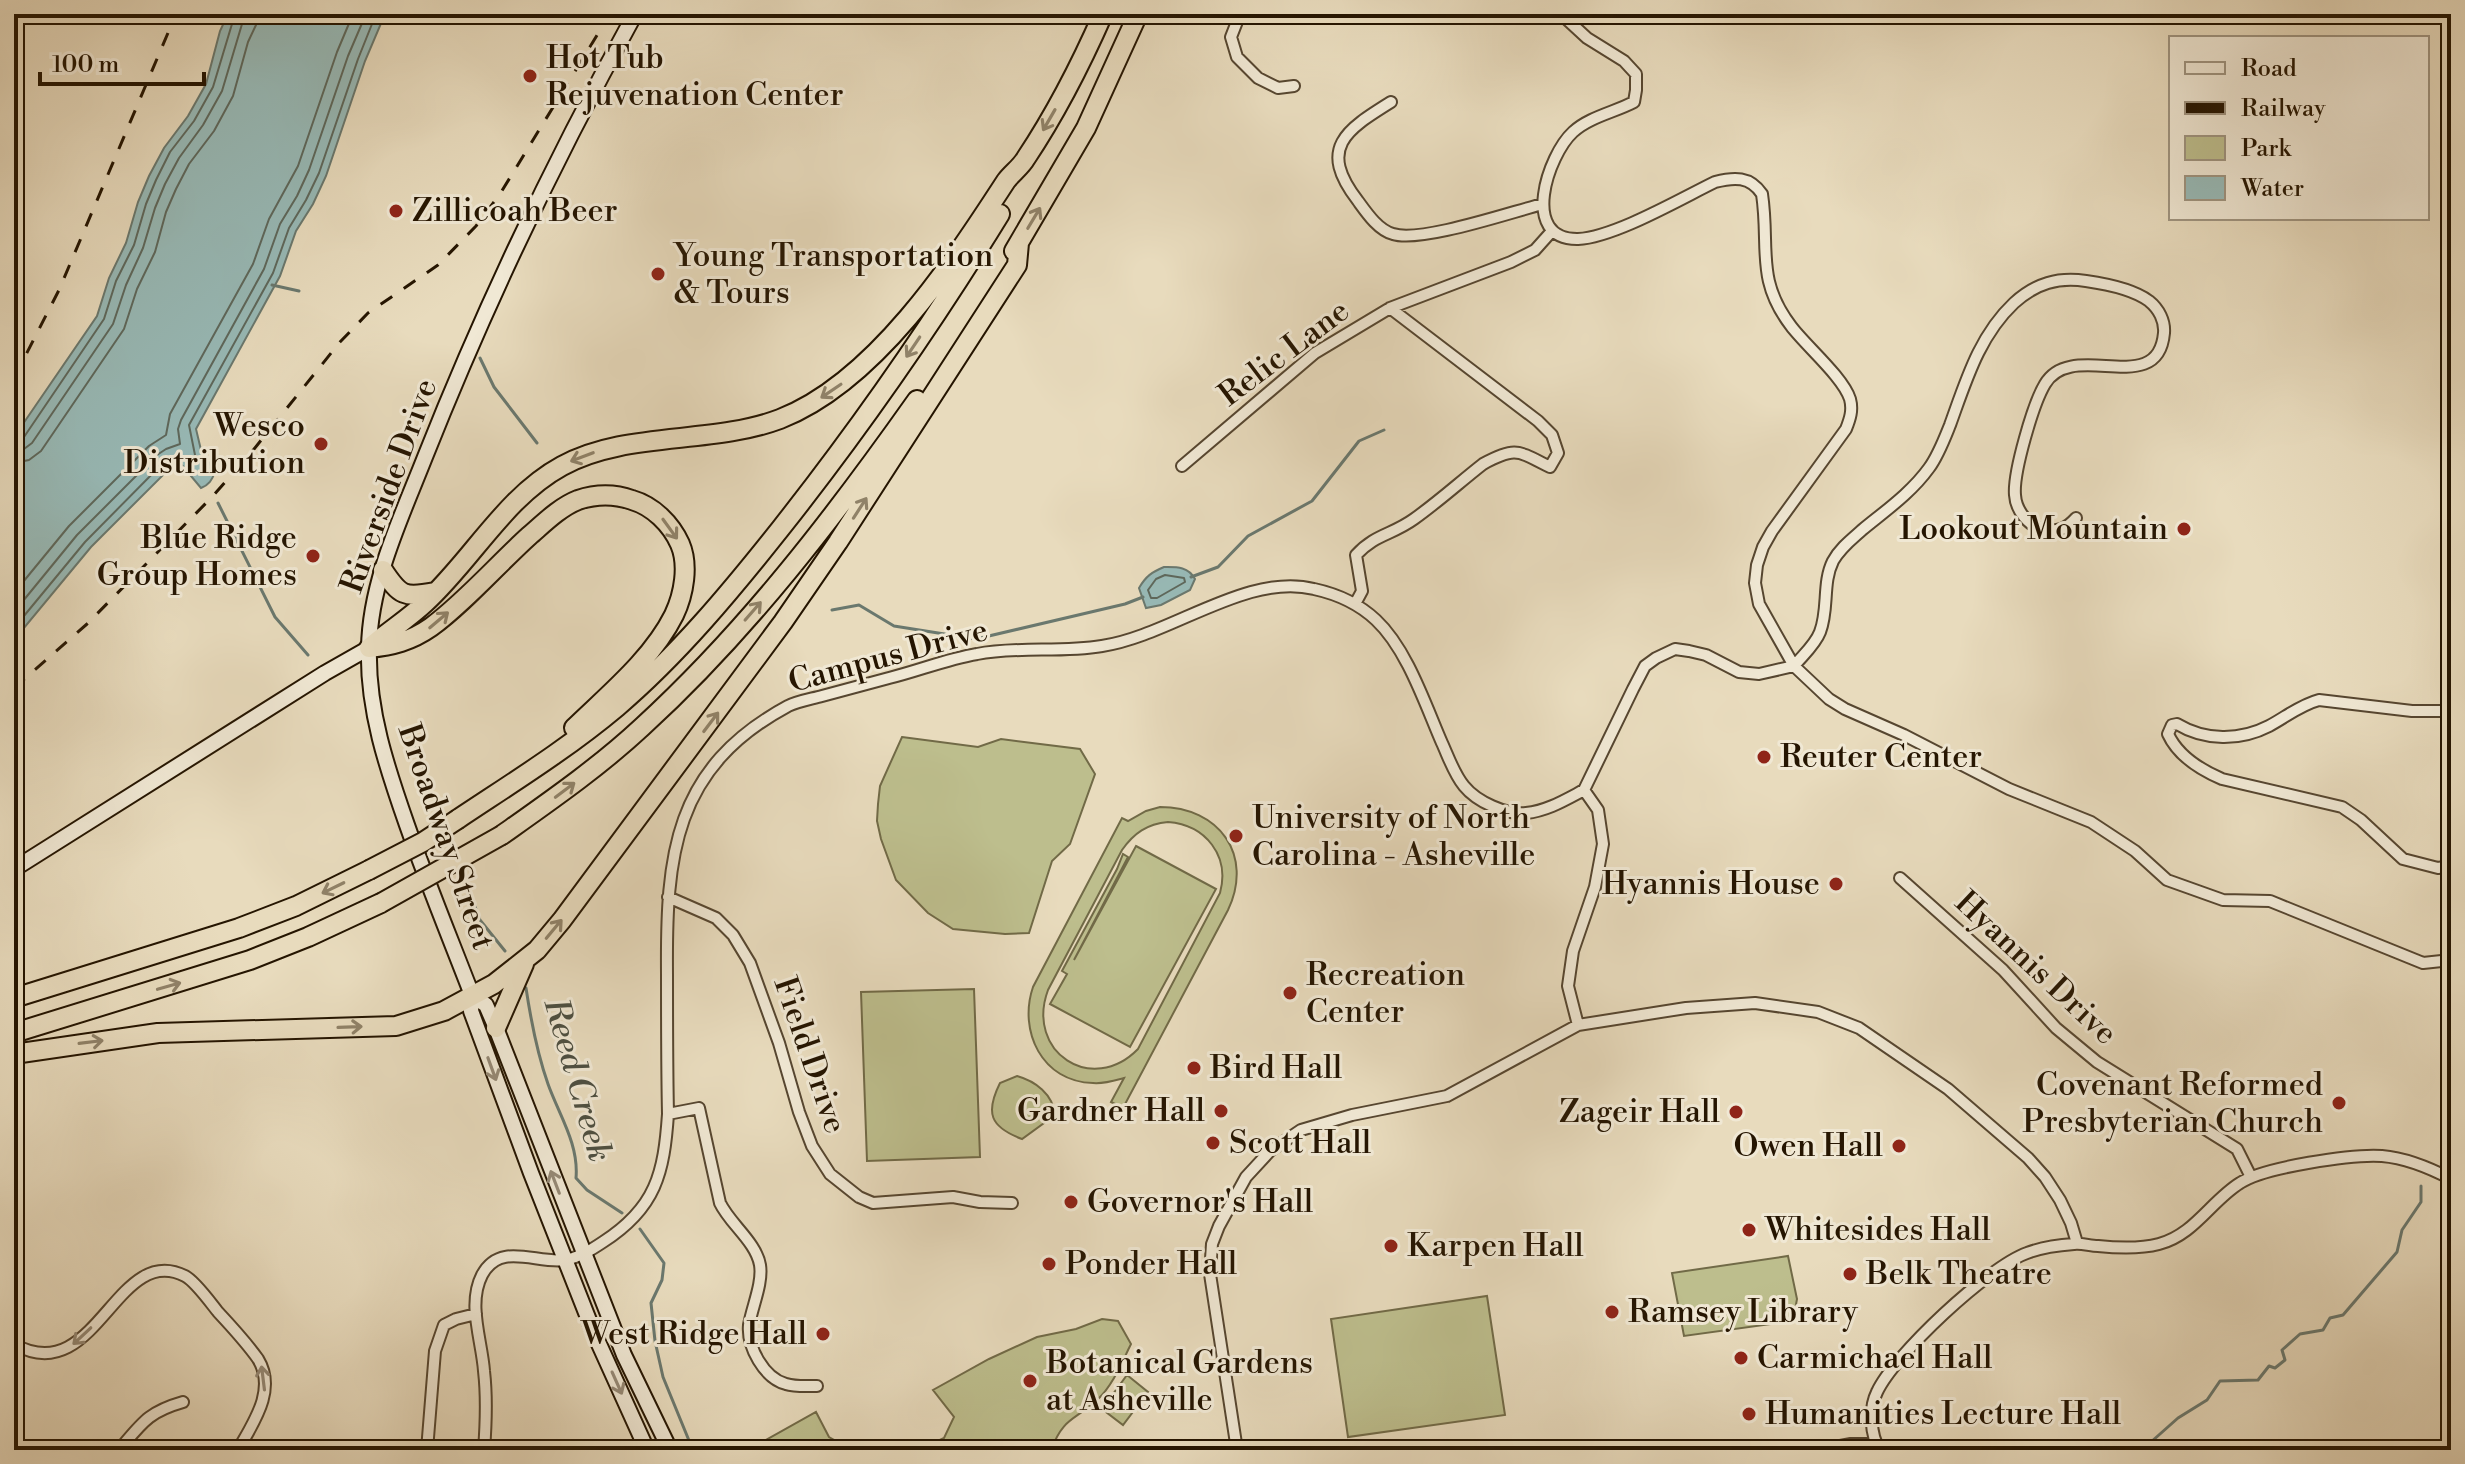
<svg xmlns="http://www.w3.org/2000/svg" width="2465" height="1464" viewBox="0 0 2465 1464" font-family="'Libre Bodoni',serif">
<rect width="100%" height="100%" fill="#e8dbbd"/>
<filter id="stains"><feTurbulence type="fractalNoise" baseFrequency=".0025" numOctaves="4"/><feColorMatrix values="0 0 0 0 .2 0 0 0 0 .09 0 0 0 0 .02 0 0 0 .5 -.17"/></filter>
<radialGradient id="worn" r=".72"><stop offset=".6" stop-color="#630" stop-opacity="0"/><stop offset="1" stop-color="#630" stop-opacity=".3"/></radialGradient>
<path fill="#bdbe8d" stroke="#716a47" stroke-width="2" fill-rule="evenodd" d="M902,737l76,10 23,-8 79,10 15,25 -25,70 -18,17 -23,72 -24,1 -52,-5 -25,-16 -32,-33 -15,-41 -4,-18 1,-17 2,-18z
M1160,807c59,0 94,48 68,103l-105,198 -12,-6 13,-24c-11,3 -20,6 -31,5 -51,-1 -75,-52 -60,-96l89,-169 6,3 18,-10zM1168,822c38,3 62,34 52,71l-82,156c-46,47 -113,3 -90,-59l74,-140c12,-17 25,-26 46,-28z
M1136,846l80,43 -86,158 -80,-43 17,-30 -5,-3 55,-102 6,-15 5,3 -54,103z
M974,989l6,168 -113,4 -6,-169z
M1017,1076c18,5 36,18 38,39l-33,24c-32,-12 -37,-26 -22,-56z
M1788,1256l9,43 -4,22 -109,15 -12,-63z
M1487,1296l18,119 -157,22 -17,-118z
M1102,1319l16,2 13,23c-9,18 -18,41 -33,55 -23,22 -34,17 -47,51h-132l25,-12 10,-21 -21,-27 56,-31 48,-22 39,-8z
M1127,1375l21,17 -25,33 -21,-16z
M816,1412l13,25 23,13h-104z"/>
<path fill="#98bab7" stroke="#6a786e" stroke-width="2" d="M228,14h157l-20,47 -39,115 -13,28 -17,27 -16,45 -84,153 5,21 14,22c-3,8 -6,13 -14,16l-20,-24 -11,4 -79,79 -77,93v-203l83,-121 12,-38 17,-35 12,-41 11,-26 15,-28 24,-32 18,-32 14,-53z
M1164,567c12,0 24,-1 31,12l-5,11 -29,15 -15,3 -7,-20c7,-12 13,-16 25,-21z"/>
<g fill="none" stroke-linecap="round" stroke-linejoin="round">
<path stroke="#5e685c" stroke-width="2" d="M14,441l10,-4 80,-118 12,-38 18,-36 12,-41 10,-24 14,-28 24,-31 19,-34 22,-73
M14,451l10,-2 8,-6 81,-119 13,-39 17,-37 12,-40 10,-24 14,-26 24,-33 19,-34 23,-77
M14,463l15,-3 12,-9 83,-122 13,-40 18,-37 11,-40 10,-23 13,-25 25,-33 19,-35 15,-54 8,-17 1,-11
M1165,575l19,3 1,4 -28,16h-6l-3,-8 8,-11z
M14,593l55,-67 80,-80 17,-11 4,-21 83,-150 16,-45 29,-53 39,-114 16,-38
M14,612l63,-77 80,-80 9,-6 14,-5 -2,-15 3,-9 83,-151 16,-45 17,-28 12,-26 39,-114 18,-42
M14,628l71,-86 79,-80 15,-6 12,5 5,-1 -7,-35 84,-152 16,-45 17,-28 13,-27 39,-114 18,-45"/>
<path stroke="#6a786e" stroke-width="3" d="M272,285l27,6
M480,358l14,29 43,56
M218,503l57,114 33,38
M1191,577l27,-10 30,-31 64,-35 47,-60 25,-11
M832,610l27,-5 35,21 82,13 149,-35 18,-7
M413,739l30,84
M447,834l7,19
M460,867l20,53 25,31
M526,988c5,33 11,65 22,96 11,31 31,60 28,94l11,12 35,23
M640,1229l24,34 -2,17 -11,23 4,38 8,36 27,66 15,7
M2142,1450l36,-32 29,-18 13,-19 38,-1 11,-14 6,2 10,-8 -3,-10 18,-16 23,-4 7,-12 13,-3 54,-63 5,-22 19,-28v-16"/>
<g stroke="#564630" stroke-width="14">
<path id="street" d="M1240,14l-9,23 6,20 21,21 20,10 16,-2
M1561,14l26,24 37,23 12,13v16l-2,12c-19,10 -45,15 -61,30 -25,23 -54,108 5,107 37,-2 102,-40 137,-57 19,-5 35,-6 47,12 8,53 -7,85 29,132 14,19 52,51 59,73 3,11 0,20 -4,30l-74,102 -9,16 -6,18 -2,18 4,21 35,62 35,33 16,10 59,26 105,54 82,33 44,29 32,29 56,20 47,1 153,62 28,-3
M1391,102c-45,28 -74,46 -33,99 8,11 20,29 35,33 28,9 118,-22 150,-30
M1182,466l133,-113 75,-45 121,-46 24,-12 17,-19
M1355,604l7,-13 -6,-36c19,-21 36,-20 58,-36 24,-17 46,-37 69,-55 33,-18 35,-13 67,3l8,-14 -6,-18 -14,-14 -148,-113
M1794,666c9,-11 21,-21 26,-34 9,-23 2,-49 13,-71 7,-13 19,-22 29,-31 23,-19 49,-37 67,-62 9,-12 15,-28 21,-43 16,-44 29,-89 64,-122 22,-20 44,-26 72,-22 21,3 47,8 63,20 10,8 16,20 15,32 -6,67 -92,5 -119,51 -12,20 -32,89 -30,111 1,16 14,32 30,35 14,2 22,-2 31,-12
M2440,711h-28l-93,-11c-19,5 -33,17 -50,26 -29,15 -64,15 -92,-2l-5,1 -4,9c10,22 33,36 54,45l120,28 19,13 42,39 35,9 13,-2
M1584,790l49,-101 12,-23 11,-8 19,-9 14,2 17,4 33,17 20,2 35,-8
M1900,878l103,92 53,58 41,34 140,87 14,28
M668,897l48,21 17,17 17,28 29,80 20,69 13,34 18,28 29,23 14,6 80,-6 27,5 32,1
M668,1114l31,-6 21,95c10,21 36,39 40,62 3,18 -8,42 -11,60 -2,22 15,53 37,59 9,3 21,2 31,2
M14,1344c82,47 102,-103 171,-68 10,5 25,26 33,36 14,15 28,30 40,47 19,31 -5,64 -20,91
M119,1450c23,-27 29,-38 64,-48
M427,1450l8,-99 9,-26 12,-6 20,-5
M484,1450c2,-26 3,-53 0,-79 -2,-30 -17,-67 -2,-96 18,-34 54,-11 83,-15 15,-3 26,-10 38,-18 53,-34 61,-69 65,-128 -1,-47 -1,-94 -1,-140 -1,-118 6,-206 121,-268 10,-5 23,-7 34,-10 22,-6 45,-12 67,-18 29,-7 58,-19 88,-24 41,-8 84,-1 125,-8 68,-10 145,-74 212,-57 23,5 45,15 62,31 31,29 49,84 66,123 6,13 12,31 22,43 13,16 42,29 62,27 21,-2 39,-13 58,-23l14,20 5,34 -8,43 -22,64 -5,35 10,39
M1237,1450l-27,-176 2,-30 7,-18 27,-49 24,-26 31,-21 51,-15 95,-19 131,-71 108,-17 69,-5 63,9 41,16 89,61 80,69 17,19 15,23 11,23 6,20
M1819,1450l32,-6h25
M1880,1450c-10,-15 -11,-42 -3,-58 17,-37 111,-125 150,-139 13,-5 33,-8 47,-9 8,-1 16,2 24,2 19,2 42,3 61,-2 35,-9 52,-43 81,-61 24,-16 113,-29 142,-27 24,2 48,12 69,23"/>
</g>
<g stroke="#251501" stroke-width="18">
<path id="secondary" d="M635,14c-80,145 -149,289 -210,443 -24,61 -55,125 -56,191 -2,61 18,120 38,177 20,57 43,113 65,170l-1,16 60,162 63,160 53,117
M14,869l311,-196 44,-25
M472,995l14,10 10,23 128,327 46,95"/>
</g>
<g stroke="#251501" stroke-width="22">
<path id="highway" d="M1014,251l72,-123 52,-114
M383,570c17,26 21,28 52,22
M369,648c18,-16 39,-29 56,-45 47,-43 80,-106 137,-137 63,-35 149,-21 218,-47 95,-37 172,-155 226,-238 6,-8 15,-14 20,-23 30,-45 55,-94 77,-144
M369,648c23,-2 42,-7 62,-21 33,-24 67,-63 98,-91 15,-13 31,-29 49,-36 18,-6 37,-6 54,0 21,6 39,24 48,44 9,21 4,50 -6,71 -22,44 -65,79 -100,113
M458,819c54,-36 109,-70 159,-112 61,-52 114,-116 164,-179 79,-100 152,-205 219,-314
M502,835c48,-34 97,-68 140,-108 105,-96 193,-211 275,-327
M14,998l225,-70 57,-22 73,-36
M496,1028l28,-64
M14,1033l236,-73 58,-23 73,-34
M14,1054l144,-21 238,-7 48,-15 50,-27 43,-34 25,-30 221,-298 55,-80 179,-277 2,-22"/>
</g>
<use href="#street" stroke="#f0e8d4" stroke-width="10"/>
<use href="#secondary" stroke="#f0e8d4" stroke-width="14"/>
<use href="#highway" stroke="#e8dbbd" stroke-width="18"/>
<path stroke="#251501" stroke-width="3" stroke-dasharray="14 14" stroke-linecap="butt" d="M14,378l45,-88 117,-276
M14,688l73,-64 124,-126 39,-44 90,-112 28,-29 70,-48 38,-39 24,-32 110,-180"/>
<g stroke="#251501" stroke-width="22" stroke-linecap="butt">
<path id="highway-bridge" d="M369,870l54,-28 35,-23
M381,903l121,-68"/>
</g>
<use href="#highway-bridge" stroke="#e8dbbd" stroke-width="18"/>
</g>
<defs><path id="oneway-shaft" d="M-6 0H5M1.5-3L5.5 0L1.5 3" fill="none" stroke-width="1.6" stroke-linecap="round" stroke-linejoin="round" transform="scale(2)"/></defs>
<g stroke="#908268">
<use href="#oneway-shaft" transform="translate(1049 120) rotate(120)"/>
<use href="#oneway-shaft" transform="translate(1034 218) rotate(-59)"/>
<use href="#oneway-shaft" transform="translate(913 347) rotate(124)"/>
<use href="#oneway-shaft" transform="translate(831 391) rotate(146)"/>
<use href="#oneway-shaft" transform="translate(582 457) rotate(159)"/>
<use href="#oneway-shaft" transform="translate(860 508) rotate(-57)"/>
<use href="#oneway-shaft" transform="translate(670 529) rotate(54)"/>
<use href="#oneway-shaft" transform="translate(753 611) rotate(-49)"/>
<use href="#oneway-shaft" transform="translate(439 620) rotate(-40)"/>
<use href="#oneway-shaft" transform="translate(711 722) rotate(-53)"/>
<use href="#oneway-shaft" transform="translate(565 790) rotate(-37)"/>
<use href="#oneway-shaft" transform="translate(333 888) rotate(154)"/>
<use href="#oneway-shaft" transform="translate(554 929) rotate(-50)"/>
<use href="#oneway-shaft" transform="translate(169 986) rotate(-16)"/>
<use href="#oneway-shaft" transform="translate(350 1027) rotate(-2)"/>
<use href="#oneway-shaft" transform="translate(91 1042) rotate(-7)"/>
</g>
<g stroke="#958975">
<use href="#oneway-shaft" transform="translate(492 1069) rotate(70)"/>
<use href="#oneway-shaft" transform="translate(555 1182) rotate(-111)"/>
<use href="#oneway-shaft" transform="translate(82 1336) rotate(137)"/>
<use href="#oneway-shaft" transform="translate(263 1378) rotate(-97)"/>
<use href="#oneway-shaft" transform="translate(617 1383) rotate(66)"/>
</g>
<g fill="#8f2418" stroke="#f0e8d4" stroke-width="3">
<circle cx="530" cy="76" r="8"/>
<circle cx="396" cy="211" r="8"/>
<circle cx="658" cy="274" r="8"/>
<circle cx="321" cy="444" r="8"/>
<circle cx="2184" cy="529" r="8"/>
<circle cx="313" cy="556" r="8"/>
<circle cx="1764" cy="757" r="8"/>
<circle cx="1236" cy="836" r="8"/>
<circle cx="1836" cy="884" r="8"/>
<circle cx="1290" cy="993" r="8"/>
<circle cx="1194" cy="1068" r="8"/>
<circle cx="2339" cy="1103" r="8"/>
<circle cx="1221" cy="1111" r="8"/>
<circle cx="1736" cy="1112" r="8"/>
<circle cx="1213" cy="1143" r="8"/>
<circle cx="1899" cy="1146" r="8"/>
<circle cx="1071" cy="1202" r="8"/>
<circle cx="1749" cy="1230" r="8"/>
<circle cx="1391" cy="1246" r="8"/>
<circle cx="1049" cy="1264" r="8"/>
<circle cx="1850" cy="1274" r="8"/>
<circle cx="1612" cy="1312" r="8"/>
<circle cx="823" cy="1334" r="8"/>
<circle cx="1741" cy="1358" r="8"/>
<circle cx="1030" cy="1381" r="8"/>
<circle cx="1749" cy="1414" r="8"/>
</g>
<g text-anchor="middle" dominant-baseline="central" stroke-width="6" stroke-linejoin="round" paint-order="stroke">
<g font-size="32" fill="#251501" stroke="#f0e8d4" text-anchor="start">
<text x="546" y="58">Hot Tub<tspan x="546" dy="37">Rejuvenation Center</tspan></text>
<text x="412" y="211">Zillicoah Beer</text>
<text x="674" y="256">Young Transportation<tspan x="674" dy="37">&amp; Tours</tspan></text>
<text x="305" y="426" text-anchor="end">Wesco<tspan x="305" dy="37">Distribution</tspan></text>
<text x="2168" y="529" text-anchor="end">Lookout Mountain</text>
<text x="297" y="538" text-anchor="end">Blue Ridge<tspan x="297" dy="37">Group Homes</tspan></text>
<text x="1780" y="757">Reuter Center</text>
<text x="1252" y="818">University of North<tspan x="1252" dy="37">Carolina - Asheville</tspan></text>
<text x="1820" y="884" text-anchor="end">Hyannis House</text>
<text x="1306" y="975">Recreation<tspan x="1306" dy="37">Center</tspan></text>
<text x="1210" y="1068">Bird Hall</text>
<text x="2323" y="1085" text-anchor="end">Covenant Reformed<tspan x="2323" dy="37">Presbyterian Church</tspan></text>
<text x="1205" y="1111" text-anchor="end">Gardner Hall</text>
<text x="1720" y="1112" text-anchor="end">Zageir Hall</text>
<text x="1229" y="1143">Scott Hall</text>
<text x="1883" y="1146" text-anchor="end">Owen Hall</text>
<text x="1087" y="1202">Governor's Hall</text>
<text x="1765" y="1230">Whitesides Hall</text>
<text x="1407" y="1246">Karpen Hall</text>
<text x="1065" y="1264">Ponder Hall</text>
<text x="1866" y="1274">Belk Theatre</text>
<text x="1628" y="1312">Ramsey Library</text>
<text x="807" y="1334" text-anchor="end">West Ridge Hall</text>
<text x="1757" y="1358">Carmichael Hall</text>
<text x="1046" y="1363">Botanical Gardens<tspan x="1046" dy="37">at Asheville</tspan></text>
<text x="1765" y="1414">Humanities Lecture Hall</text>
</g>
<g font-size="32" fill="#251501" stroke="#f0e8d4">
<text transform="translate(1284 353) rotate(-37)">Relic Lane</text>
<text transform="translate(389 486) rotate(-70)">Riverside Drive</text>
<text transform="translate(888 656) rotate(-15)">Campus Drive</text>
<text transform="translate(446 837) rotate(71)">Broadway Street</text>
<text transform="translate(2036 968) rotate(43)">Hyannis Drive</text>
<text transform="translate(810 1055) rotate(71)">Field Drive</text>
</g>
<g font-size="34" font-style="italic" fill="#4d4f41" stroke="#f0e8d4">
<text transform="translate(577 1080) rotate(74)">Reed Creek</text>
</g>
</g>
<rect width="2465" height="1464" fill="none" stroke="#e8dbbd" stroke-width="48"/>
<rect x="16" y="16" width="2433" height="1432" fill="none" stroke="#251501" stroke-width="4"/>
<rect x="24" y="24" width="2417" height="1416" fill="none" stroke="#251501" stroke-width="2"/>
<rect x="2169" y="36" width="260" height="184" fill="#f0e8d4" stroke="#9f9480" stroke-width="2"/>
<rect x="2185" y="62" width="40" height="12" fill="#f0e8d4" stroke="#9f9480" stroke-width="2"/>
<text x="2241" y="76" font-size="24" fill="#251501">Road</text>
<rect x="2185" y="102" width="40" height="12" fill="#251501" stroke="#9f9480" stroke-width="2"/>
<text x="2241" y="116" font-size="24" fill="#251501">Railway</text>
<rect x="2185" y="136" width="40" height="24" fill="#bdbe8d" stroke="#9f9480" stroke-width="2"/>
<text x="2241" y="156" font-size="24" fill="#251501">Park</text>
<rect x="2185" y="176" width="40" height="24" fill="#98bab7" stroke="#9f9480" stroke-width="2"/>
<text x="2241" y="196" font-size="24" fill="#251501">Water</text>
<path d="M40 72v12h164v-12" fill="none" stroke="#251501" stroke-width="4"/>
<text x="52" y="72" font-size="24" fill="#251501" stroke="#f0e8d4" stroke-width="6" paint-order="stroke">100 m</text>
<rect width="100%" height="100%" filter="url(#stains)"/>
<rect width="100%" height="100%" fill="url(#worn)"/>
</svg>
